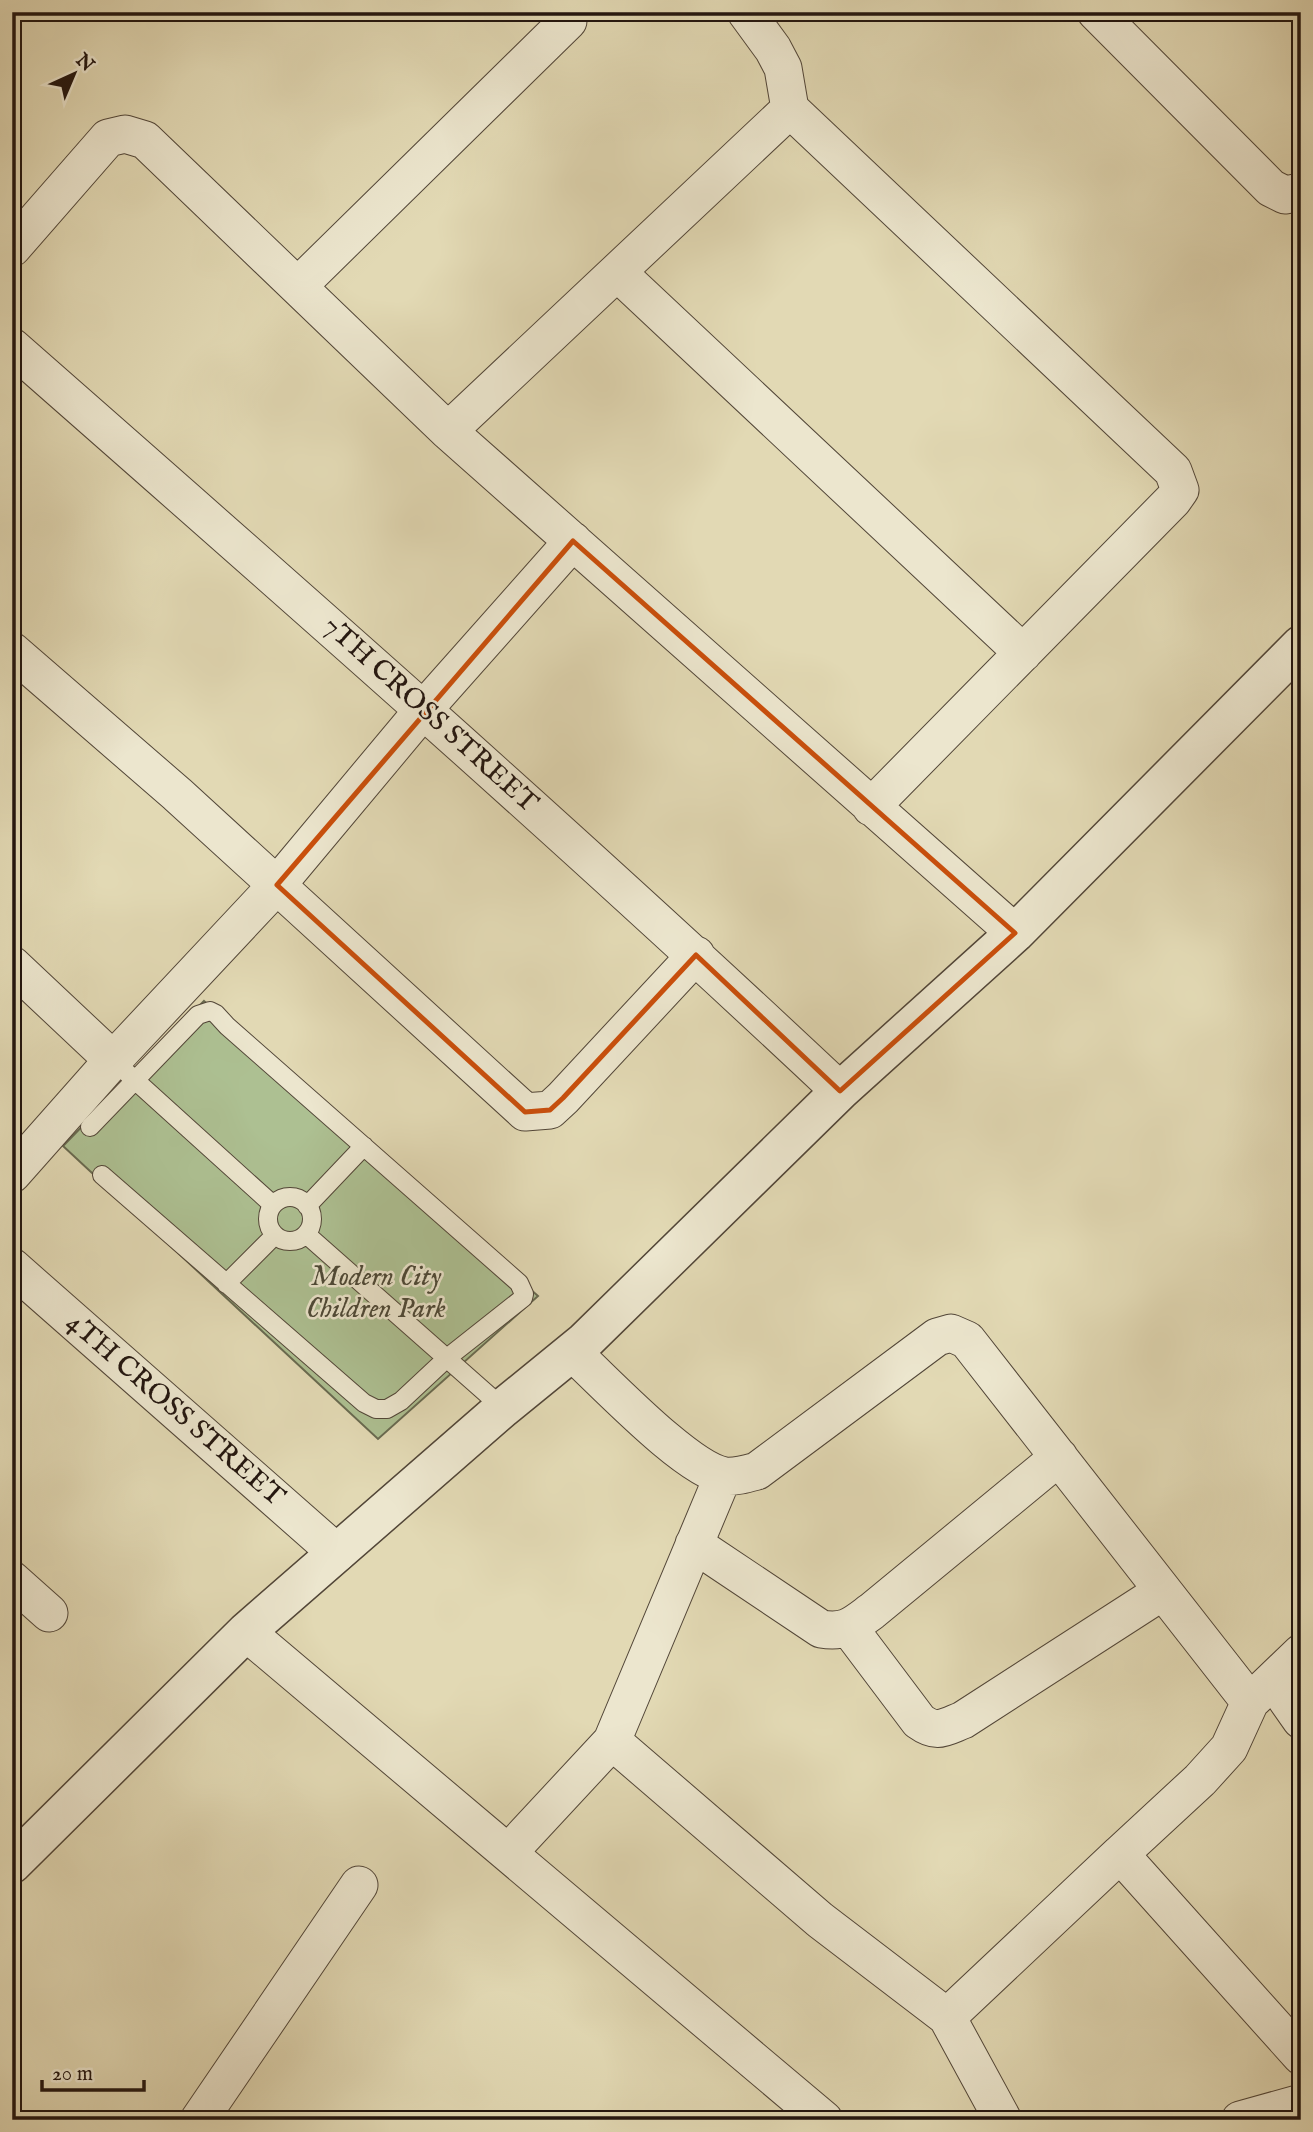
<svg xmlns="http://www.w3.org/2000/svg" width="1313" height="2132" viewBox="0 0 1313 2132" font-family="'IM FELL English',serif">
<rect width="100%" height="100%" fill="#e2d9b4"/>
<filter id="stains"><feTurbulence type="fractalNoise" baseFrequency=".00286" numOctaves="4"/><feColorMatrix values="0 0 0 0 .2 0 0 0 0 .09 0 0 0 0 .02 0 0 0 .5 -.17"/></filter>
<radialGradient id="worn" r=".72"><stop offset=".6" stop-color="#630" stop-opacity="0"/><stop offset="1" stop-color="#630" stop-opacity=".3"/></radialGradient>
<path fill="#adc092" stroke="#686a50" stroke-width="2" d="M204,1001l334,295 -160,143 -315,-293z"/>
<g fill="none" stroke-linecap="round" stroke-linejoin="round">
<g stroke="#524638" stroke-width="20">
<path id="service" d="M126,1072l147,133
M90,1127l108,-112 12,-4 6,3 11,12 292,257 5,11 -1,4 -76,60 -46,43 -14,8h-11l-12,-6 -262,-228
M268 1219a22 22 0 1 1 44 0a22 22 0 1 1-44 0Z
M307,1206l57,-60
M306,1234l197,174
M226,1284l48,-48"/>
</g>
<g stroke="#524638" stroke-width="39">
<path id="minor" d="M746,12l27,37 10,19 7,41 383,362 7,19 -7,10 -302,307
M1096,12l175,176 14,7 16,-3
M12,248l96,-110 17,-4 20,6 303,291 567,502
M617,272l406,381
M298,286l270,-265
M12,347c279,245 558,490 828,744
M448,431l342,-322
M12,651l165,143 348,318 25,-2 13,-12 133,-143
M12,965l101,95
M12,1174l101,-114 164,-175 147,-176 149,-168
M12,1267l325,286
M572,1352c32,29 115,118 153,124 11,1 21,-2 32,-5l180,-134 14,-4 16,7 283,362 -21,46 -29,32 -80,74 181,202
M694,1544l127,85c25,4 32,-4 51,-18l187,-154
M12,1580l37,33
M849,1628l70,93c18,13 24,7 44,-1l200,-129
M246,1632l578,488
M1273,1680l28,40
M1250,1702l51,-49
M612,1741l208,179 127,97
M508,1853l104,-112 111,-265
M199,2120l160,-235
M1003,2120l-56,-103 173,-163
M1240,2120l61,-17"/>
</g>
<g stroke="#524638" stroke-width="41">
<path id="tertiary" d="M12,1864l234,-232 257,-224 81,-66 256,-251 175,-158 286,-288"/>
</g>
<use href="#service" stroke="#ece6ce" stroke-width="18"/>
<use href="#minor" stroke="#ece6ce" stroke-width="37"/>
<use href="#tertiary" stroke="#ece6ce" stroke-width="38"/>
</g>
<path fill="none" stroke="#ca4f0c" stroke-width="5" stroke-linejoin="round" d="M573,541l442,392 -175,158 -144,-136 -133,143 -13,12 -25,2 -248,-227z"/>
<g text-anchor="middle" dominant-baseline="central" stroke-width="5" stroke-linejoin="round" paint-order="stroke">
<g font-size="28" fill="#22150f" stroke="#ece6ce">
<text transform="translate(430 715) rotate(42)">7TH CROSS STREET</text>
<text transform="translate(175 1410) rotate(41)">4TH CROSS STREET</text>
</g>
<g font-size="28" font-style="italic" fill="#4c4836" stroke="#ece6ce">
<text x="376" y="1277">Modern City<tspan x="376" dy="32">Children Park</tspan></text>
</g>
</g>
<rect width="1313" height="2132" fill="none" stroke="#e2d9b4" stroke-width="42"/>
<rect x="14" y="14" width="1285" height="2104" fill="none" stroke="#22150f" stroke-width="3.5"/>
<rect x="21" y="21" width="1271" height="2090" fill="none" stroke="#22150f" stroke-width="2"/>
<g transform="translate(74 74) rotate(44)" stroke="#ece6ce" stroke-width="5" paint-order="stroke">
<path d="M0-5L12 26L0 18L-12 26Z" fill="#22150f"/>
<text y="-10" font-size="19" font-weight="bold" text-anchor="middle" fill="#22150f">N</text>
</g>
<path d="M42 2080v10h102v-10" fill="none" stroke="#22150f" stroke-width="3.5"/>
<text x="52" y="2080" font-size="21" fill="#22150f" stroke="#ece6ce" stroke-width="5" paint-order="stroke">20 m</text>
<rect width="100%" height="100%" filter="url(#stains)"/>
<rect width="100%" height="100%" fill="url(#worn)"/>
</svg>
